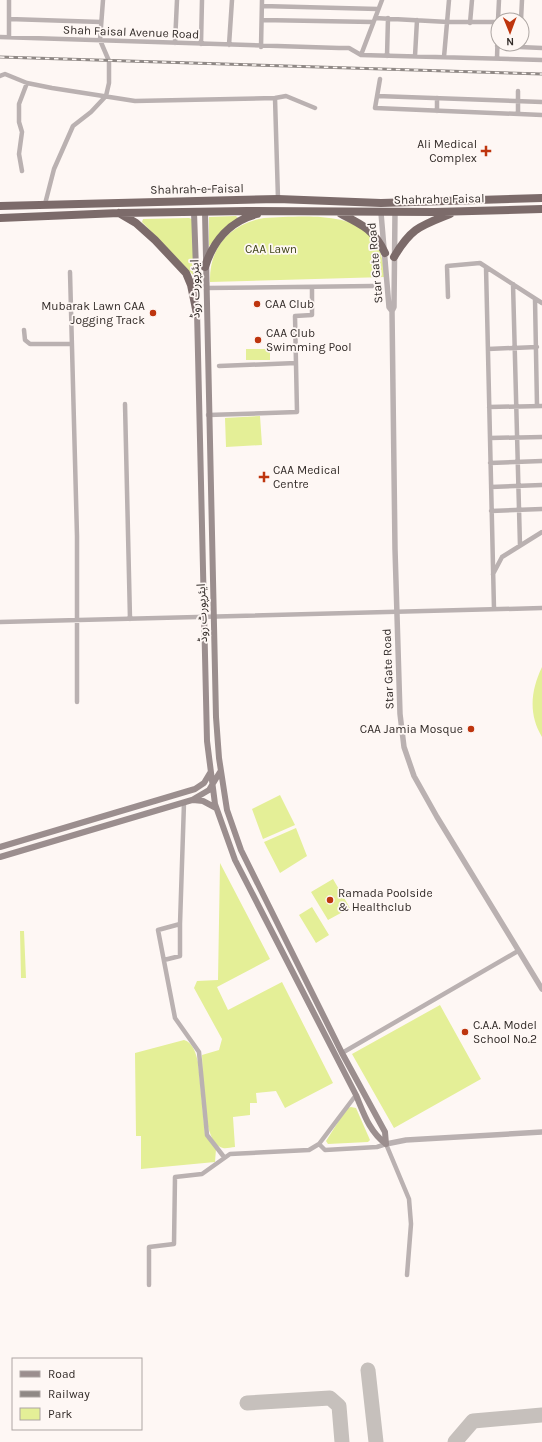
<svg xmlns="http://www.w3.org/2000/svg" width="542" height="1442" viewBox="0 0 542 1442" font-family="Karla,'Noto Sans Arabic',sans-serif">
<rect width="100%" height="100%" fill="#fef7f4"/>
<path fill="#e4ef97" d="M236,216l2,2 -29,28v-29z
M189,218l3,1 2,57 -52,-54 1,-3z
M264,218c31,-1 81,-7 105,16 12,11 14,28 16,43l-175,5c-1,-35 20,-58 54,-64z
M246,349h24v11h-24z
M260,416l2,29 -36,2 -1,-29z
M542,667v70c-14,-23 -11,-47 0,-70z
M280,795l15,30 -32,14 -11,-30z
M296,828l11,28 -27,17 -16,-31z
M220,863l50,96 -53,28 11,23 54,-28 51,101 -48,25 -9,-17 -20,2 1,10h-7v12l-17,2 2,30c-4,0 -9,2 -12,1 -22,-5 -20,-74 -21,-93l17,-5 3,-11 -28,-51 3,-7 21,-1z
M333,879l17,29 -22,12 -17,-28z
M312,907l17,28 -13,8 -17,-28z
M20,931h4l2,47h-5z
M440,1005l41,74 -87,49 -42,-74z
M184,1040c9,2 12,14 14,22l7,73 11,14 -1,13 -74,7v-33h-5l-1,-83z
M351,1107l5,1 14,32 -2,2 -40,2 -2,-3 21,-33z"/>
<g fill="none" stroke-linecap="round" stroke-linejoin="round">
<path stroke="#c6c0bc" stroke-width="15" d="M368,1370l8,72
M247,1403l83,-5 9,8 3,36
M455,1442l18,-21 69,-6"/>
<path stroke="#bab1b1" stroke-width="4.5" d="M262,6l116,3
M375,18l73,4h50
M9,19l92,3
M262,20l111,2
M498,20l1,-20
M521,20l1,-20
M470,23l2,-23
M0,37l339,11h10l12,7 181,5
M9,37v-37
M175,43l2,-43
M201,44l1,-44
M229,45l3,-45
M497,46l45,2
M261,47l1,-47
M361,55l21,-55
M387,56l1,-38
M415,56l2,-36
M444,57l5,-57
M497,58l1,-32
M0,76l5,-2 22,9 25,5 83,13 140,-3 11,-2 29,12
M380,79l-5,29 167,7
M377,96l165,6
M275,98l3,101
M437,111v-13
M518,114v-23
M22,171l-3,-17 3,-22 -3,-10v-18l8,-21
M45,204l9,-35 19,-43 18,-14 15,-16 3,-13v-22l-9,-21 3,-40
M486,267l8,342
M70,272l7,264v166
M513,284l7,262
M206,288l167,-2
M448,297l-1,-31 33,-3 62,40
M535,299l2,107
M24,330l1,10 5,4h42
M488,349l49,-2
M219,366l77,-3
M125,404l5,215
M489,407l53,-1
M208,415l89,-3 -2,-96 17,-1v-28
M490,438l52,-1
M490,463l52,-2
M491,487l51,-2
M491,511l51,-2
M493,574l9,-17 40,-25
M0,622l542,-14
M184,803l-4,121 -22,6 17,88 24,34 8,83 17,22
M164,960l16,-4v-32
M342,1053l176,-102
M319,1144l6,6 52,-3 9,-3 23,55 2,25 -4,51
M149,1285v-38l25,-3 1,-67 27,-3 28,-20 79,-4 10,-6 37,-49"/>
<path stroke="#bab1b1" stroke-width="5.5" d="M381,213l8,94 3,4
M395,213l-1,94 -2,4 3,238 5,165 4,33 10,29 23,41 105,172
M386,1144l20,-4 136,-8"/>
<path stroke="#9b8e8e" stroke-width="6" d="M194,212l3,86
M205,212l11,505 3,41 8,52 14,40 101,203 43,79 1,12
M197,311l10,430 8,63 20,56 121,235c8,19 13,36 30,49
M193,800l10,1 13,7
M0,847l195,-58 9,-6 6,-10
M0,857l192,-57 17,-10 11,-18"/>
<path stroke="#7c6b6a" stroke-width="8" d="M0,206l278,-7 103,4 161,-5
M119,213l17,10 19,17 31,33 5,12 6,29
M341,214c22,11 33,16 44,39
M0,218l119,-5 128,-2 187,1 108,-3
M394,257c17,-29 26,-31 56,-43
M205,267c8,-26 25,-46 52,-53"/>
<g stroke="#8f8885" stroke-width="3">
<path id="rail" d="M0,57l542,17"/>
</g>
<use href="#rail" stroke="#fef7f4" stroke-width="1.5" stroke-dasharray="4.5" stroke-linecap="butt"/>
</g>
<g fill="#be350e" stroke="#fef7f4" stroke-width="1.5">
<path d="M484 145h4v4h4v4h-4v4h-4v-4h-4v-4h4z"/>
<circle cx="257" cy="304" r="4"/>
<circle cx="153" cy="313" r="4"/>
<circle cx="258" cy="340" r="4"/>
<path d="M262 471h4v4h4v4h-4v4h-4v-4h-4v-4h4z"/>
<circle cx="471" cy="729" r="4"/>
<circle cx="330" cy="900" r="4"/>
<circle cx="465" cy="1032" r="4"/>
</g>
<g text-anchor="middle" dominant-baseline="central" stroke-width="3.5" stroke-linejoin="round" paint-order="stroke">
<g font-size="12" fill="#332c29" stroke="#fef7f4">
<text transform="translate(131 32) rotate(2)">Shah Faisal Avenue Road</text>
<text transform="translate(197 189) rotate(-1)">Shahrah-e-Faisal</text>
<text transform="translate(439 199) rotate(-1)">Shahrah e Faisal</text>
<text transform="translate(375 263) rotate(-95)">Star Gate Road</text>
<text transform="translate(195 289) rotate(-91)">ایئرپورٹ روڈ</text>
<text transform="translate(202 613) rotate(-92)">ایئرپورٹ روڈ</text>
<text transform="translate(388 669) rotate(-92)">Star Gate Road</text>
</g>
<g font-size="12" fill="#332c29" stroke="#fef7f4" text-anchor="start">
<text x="477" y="144" text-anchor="end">Ali Medical<tspan x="477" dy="14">Complex</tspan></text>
<text x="265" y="304">CAA Club</text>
<text x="145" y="306" text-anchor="end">Mubarak Lawn CAA<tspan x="145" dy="14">Jogging Track</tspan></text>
<text x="266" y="333">CAA Club<tspan x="266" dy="14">Swimming Pool</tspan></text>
<text x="273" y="470">CAA Medical<tspan x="273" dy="14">Centre</tspan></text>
<text x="463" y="729" text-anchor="end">CAA Jamia Mosque</text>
<text x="338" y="893">Ramada Poolside<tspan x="338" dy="14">&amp; Healthclub</tspan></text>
<text x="473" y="1025">C.A.A. Model<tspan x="473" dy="14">School No.2</tspan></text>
</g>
<g font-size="12" fill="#40451a" stroke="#fef7f4">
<text x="271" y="249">CAA Lawn</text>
</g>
</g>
<rect x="12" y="1358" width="130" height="72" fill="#fef7f4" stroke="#ada6a3"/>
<rect x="20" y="1371" width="20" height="6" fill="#9b8e8e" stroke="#ada6a3"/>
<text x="48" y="1378" font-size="12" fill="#332c29">Road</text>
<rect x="20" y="1391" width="20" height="6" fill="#8f8885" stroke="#ada6a3"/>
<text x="48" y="1398" font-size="12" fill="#332c29">Railway</text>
<rect x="20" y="1408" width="20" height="12" fill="#e4ef97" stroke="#ada6a3"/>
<text x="48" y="1418" font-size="12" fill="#332c29">Park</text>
<g transform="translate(510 32) rotate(179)"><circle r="19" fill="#fef7f4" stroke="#ada6a3"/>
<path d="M0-3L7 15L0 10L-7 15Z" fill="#be350e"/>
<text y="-6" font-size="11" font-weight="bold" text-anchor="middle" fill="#332c29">N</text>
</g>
</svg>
